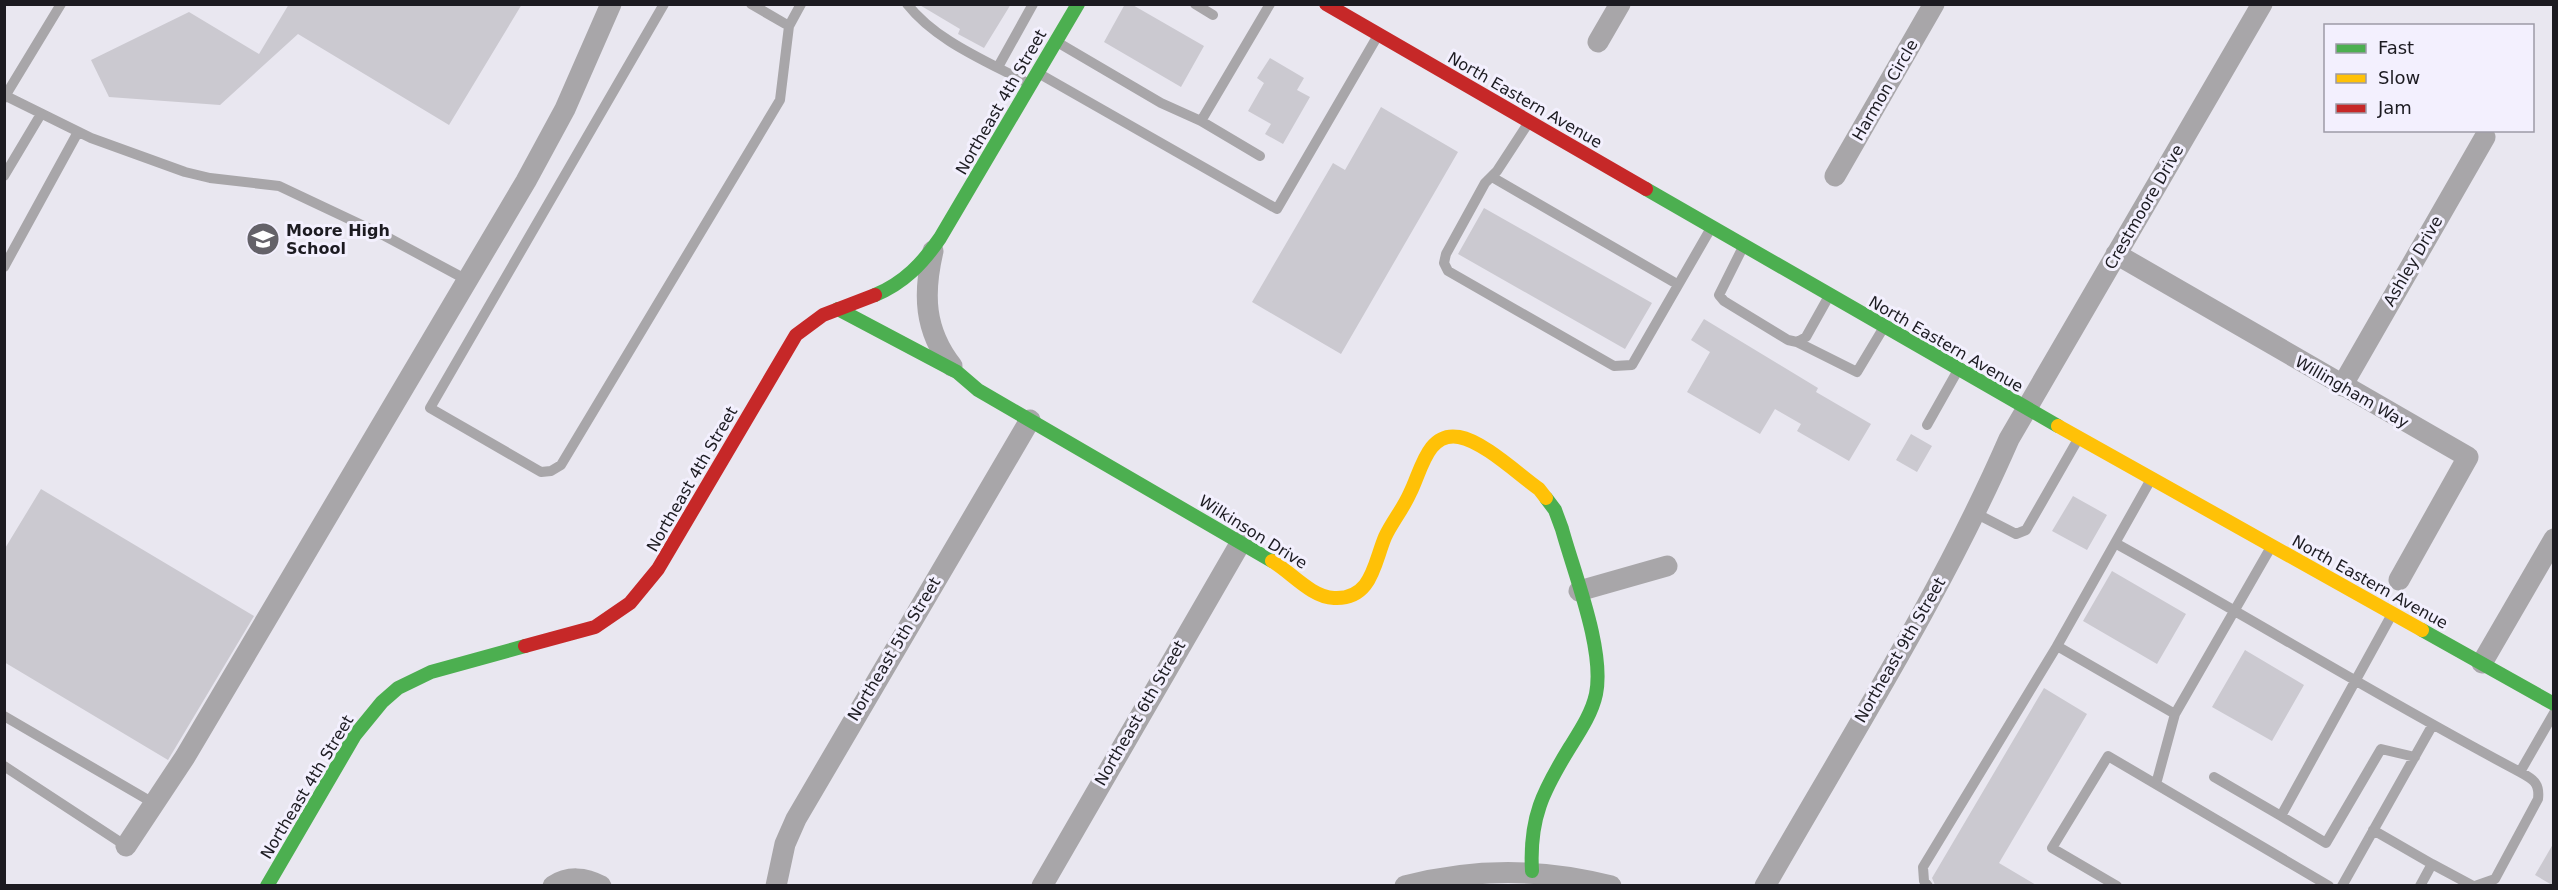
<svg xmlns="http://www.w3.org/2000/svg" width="2558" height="890" viewBox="0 0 2558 890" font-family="'DejaVu Sans',sans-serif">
<rect width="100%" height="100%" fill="#e9e7f0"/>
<path fill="#cbc9d0" d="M289,4h233l-73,121 -151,-91 -78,71 -111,-8 -18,-37 98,-48 70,42z
M918,4h93l-27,44 -26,-14 2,-5z
M1125,4h6l73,42 -23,41 -77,-45z
M1270,58l34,20 -7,12 13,7 -27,47 -18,-10 6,-10 -23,-13 16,-28 -7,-5z
M1381,107l77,45 -117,202 -89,-52 81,-139 12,7z
M1484,208l168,95 -27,46 -167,-95z
M1704,319l114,69 -2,4 55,32 -22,37 -52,-30 4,-7 -26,-15 -15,25 -73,-42 23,-40 -19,-12z
M1911,434l21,12 -15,26 -21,-12z
M41,489l213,127 -86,144 -164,-98v-112z
M2073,496l34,19 -20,35 -35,-19z
M2112,571l74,43 -29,50 -74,-43z
M2245,650l59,35 -32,56 -60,-34z
M2044,688l43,26 -88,149 37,22h-101l-3,-7z
M2553,844v41h-1l-17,-10z"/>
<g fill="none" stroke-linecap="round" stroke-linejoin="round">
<path stroke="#a8a6a9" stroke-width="10" d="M664,4l-234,404 111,64 10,-1 10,-6 219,-365 9,-74 12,-22
M751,4l38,22
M907,4c30,38 80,57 122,80
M1195,4l18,11
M1057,42l104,61 40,18 69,-117
M998,67l35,-63
M1038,73l239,136 100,-172
M6,96l85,42 94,34 25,6 69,8 106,50 82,44
M4,98l57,-94
M1201,121l59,35
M1529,122l-32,49 -12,12 -39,71 -2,9 4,8 166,95 18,-1 79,-137
M4,176l37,-62
M1492,177l185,107
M1743,247l-24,48 5,6 64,39 9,2 9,-5 23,-41
M4,267l74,-135
M1797,342l60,30 27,-45
M1927,425l31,-55
M2150,481l-93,165 118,68 96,-167
M1977,514l39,20 10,-4 51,-89
M2115,543c136,75 268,157 405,229l34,-59
M4,716l151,88
M4,766l122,80
M2214,777l67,39 110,-200
M2156,784l19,-70
M2281,816l45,27 55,-94 34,8
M2373,830l59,34
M1928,886l-4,-5 -1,-14 134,-221
M2117,886l-65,-38 56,-92 221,130
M2342,886l90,-160
M2420,886l12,-22 41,22
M2475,886l20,-7 43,-80c2,-16 -5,-20 -18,-27"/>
<path stroke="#a8a6a9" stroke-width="21" d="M1598,42l22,-38
M1835,176l99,-172
M933,251c-10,43 -9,79 19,115
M2116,254l352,203 -69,123
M2342,386l143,-249
M1579,591l88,-25
M2482,663l72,-124
M126,846l59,-89 341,-576 39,-72 46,-105
M553,886c15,-10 32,-9 48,0
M776,886l9,-42 11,-25 234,-399
M1042,886l199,-344
M1405,886c69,-18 137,-18 206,0
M1765,886c84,-147 176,-291 244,-447l253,-435"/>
<path stroke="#4caf50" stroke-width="14" d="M1646,189l412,237
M875,295c29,-12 48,-32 65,-57l138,-234
M838,309l119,63 21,18 294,171
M2422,630l132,74
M1532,871c-3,-53 11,-80 38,-124 10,-16 22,-34 26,-53 9,-44 -22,-121 -34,-165l-7,-19 -9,-12
M267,886l88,-151 27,-33 16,-14 33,-16 94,-26"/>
<path stroke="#ffc107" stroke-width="14" d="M2058,426l364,204
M1272,561c19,11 39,36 62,37 38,2 40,-35 51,-61 7,-15 18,-28 25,-44 11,-21 17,-62 49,-56 24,4 59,37 80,52l7,9"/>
<path stroke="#c62828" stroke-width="14" d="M1326,4l320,185
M525,646l70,-19 35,-24 28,-34 138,-234 27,-20 52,-20"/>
</g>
<defs>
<g id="school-disc" transform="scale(1.725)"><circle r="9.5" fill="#646269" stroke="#f3f0fe"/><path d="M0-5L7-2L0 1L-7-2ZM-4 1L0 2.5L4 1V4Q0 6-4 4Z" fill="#fff"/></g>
</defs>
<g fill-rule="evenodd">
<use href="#school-disc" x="263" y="239"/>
</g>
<g text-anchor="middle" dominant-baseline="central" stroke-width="6" stroke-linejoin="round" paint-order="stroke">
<g font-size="16" fill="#1c1b21" stroke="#f3f0fe">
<text transform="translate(1885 90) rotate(-60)">Harmon Circle</text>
<text transform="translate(1525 100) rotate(30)">North Eastern Avenue</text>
<text transform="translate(1001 102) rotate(-60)">Northeast 4th Street</text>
<text transform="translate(2144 207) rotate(-60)">Crestmoore Drive</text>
<text transform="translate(2413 261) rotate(-60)">Ashley Drive</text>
<text transform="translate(1946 344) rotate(30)">North Eastern Avenue</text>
<text transform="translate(2352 392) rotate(30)">Willingham Way</text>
<text transform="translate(692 479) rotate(-60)">Northeast 4th Street</text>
<text transform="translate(1253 532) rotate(32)">Wilkinson Drive</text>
<text transform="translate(2370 582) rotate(29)">North Eastern Avenue</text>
<text transform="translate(894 649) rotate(-59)">Northeast 5th Street</text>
<text transform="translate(1900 650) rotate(-60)">Northeast 9th Street</text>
<text transform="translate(1140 713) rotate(-60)">Northeast 6th Street</text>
<text transform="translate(307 787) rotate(-59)">Northeast 4th Street</text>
</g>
<g font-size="16" font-weight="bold" fill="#1c1b21" stroke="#f3f0fe" text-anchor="start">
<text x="286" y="230">Moore High<tspan x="286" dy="18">School</tspan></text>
</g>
</g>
<rect width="2558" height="890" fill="none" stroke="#1c1b21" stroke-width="12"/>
<rect x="2324" y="24" width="210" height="108" fill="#f3f0fe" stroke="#9d9ba6" stroke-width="1.5"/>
<rect x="2336" y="44" width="30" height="9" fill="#4caf50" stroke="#9d9ba6" stroke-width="1.5"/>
<text x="2378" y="54" font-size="18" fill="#1c1b21">Fast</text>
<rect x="2336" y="74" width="30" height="9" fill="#ffc107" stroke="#9d9ba6" stroke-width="1.5"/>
<text x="2378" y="84" font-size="18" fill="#1c1b21">Slow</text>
<rect x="2336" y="104" width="30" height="9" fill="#c62828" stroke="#9d9ba6" stroke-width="1.5"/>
<text x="2378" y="114" font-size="18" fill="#1c1b21">Jam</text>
</svg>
